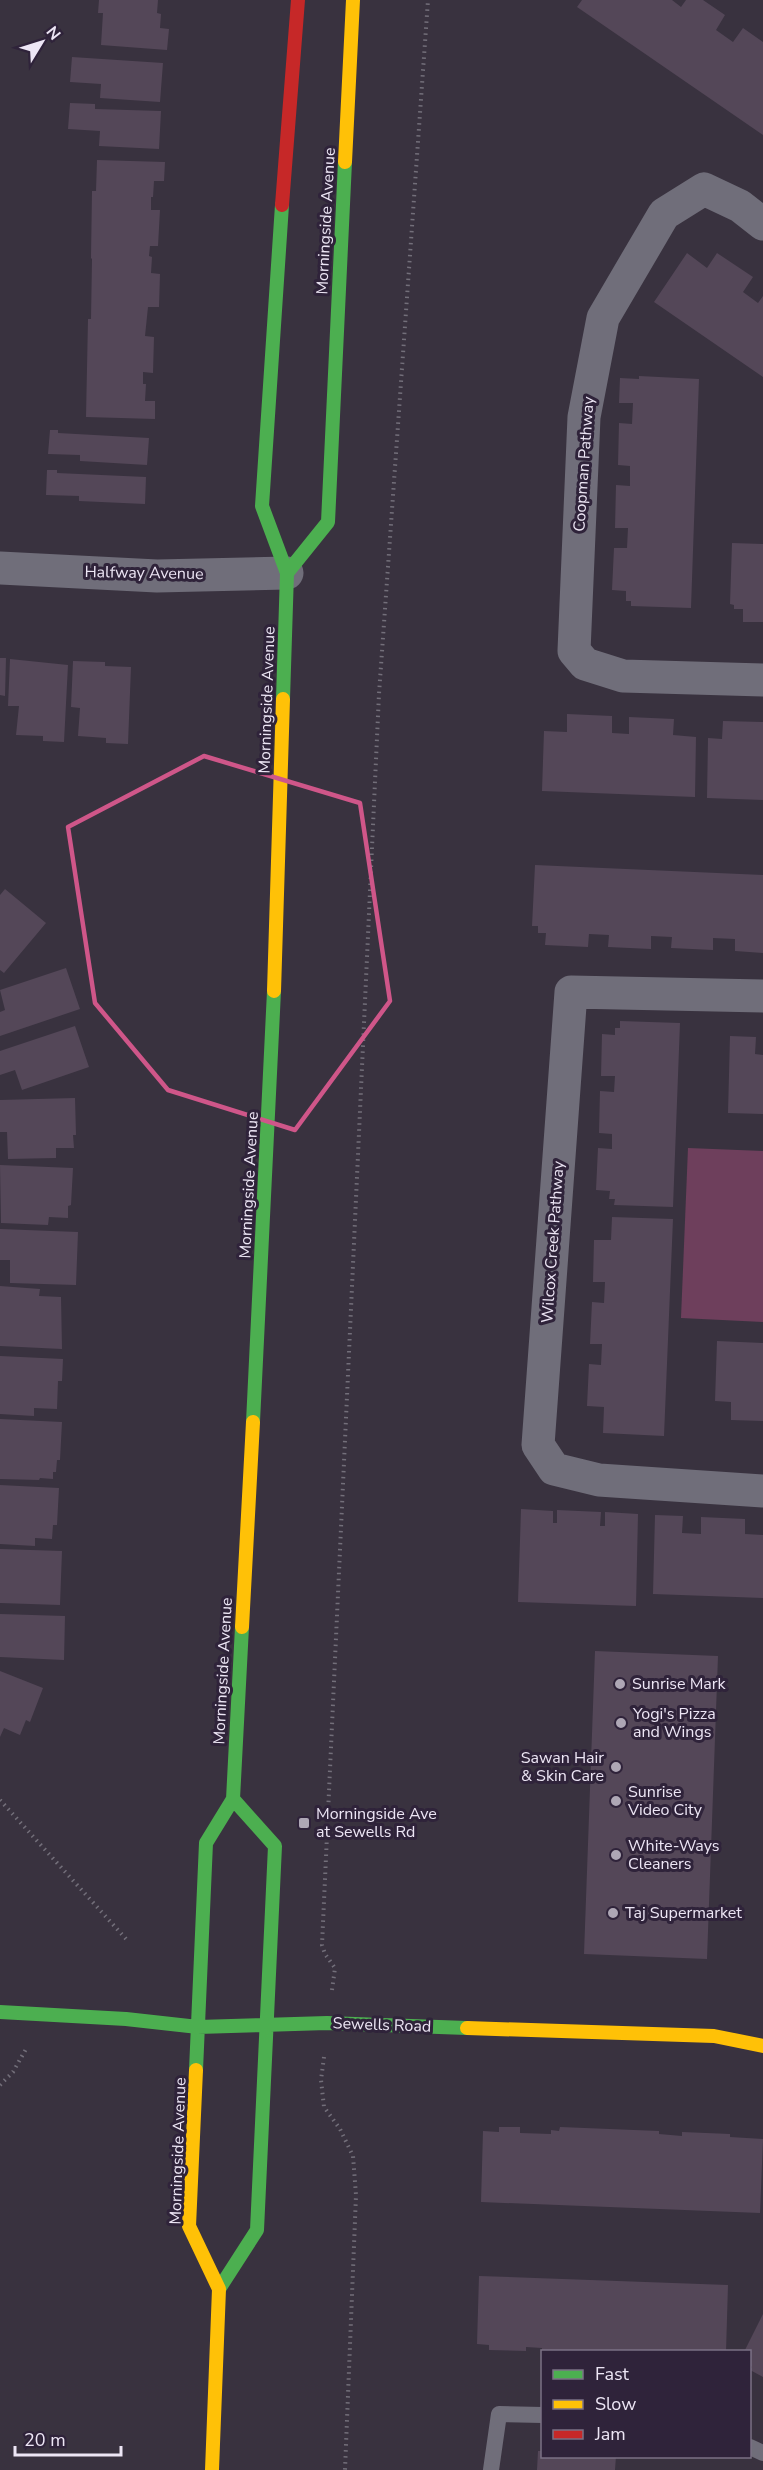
<svg xmlns="http://www.w3.org/2000/svg" width="763" height="2470" viewBox="0 0 763 2470" font-family="'Nunito Sans',sans-serif">
<rect width="100%" height="100%" fill="#39323f"/>
<path fill="#6e3f5c" d="M688,1148l75,3v171l-82,-4z"/>
<path fill="#544758" d="M99,0h59l-1,13 4,1 -1,14 9,1 -2,21 -66,-5 2,-32h-5z
M582,0h90l9,7 5,-7h17l22,15 -9,15 17,12 10,-14 20,14v93l-186,-128z
M72,57l91,6 -3,39 -60,-4 1,-14 -31,-2z
M70,103l25,1v5l66,2 -2,38 -60,-3 1,-15 -32,-2z
M97,160l68,2 -1,19h-10l-1,16h-2v13h9l-2,36h-8l-1,10 3,1 -1,16 9,1 -1,33h-11l-3,29 9,1 -1,36 -10,-1v12h3l-1,17h10v18l-69,-2 2,-98h3l1,-60 -1,-1 1,-67h4z
M687,253l20,15 10,-15 36,24 -10,15 15,11 5,-7v81l-109,-75z
M639,376l60,3 -8,229 -60,-2v-5h-5v-10l-14,-1 2,-42h13l1,-20h-13l1,-43 14,1v-20l-12,-1 1,-42 13,1 1,-21h-14l1,-25 19,1z
M50,430h8v3l91,5 -2,27 -67,-4v-6l-32,-1z
M47,470h10v3l89,4 -1,27 -66,-3v-5l-33,-1z
M732,543l31,1v78h-20v-13h-9v-4l-4,-1z
M0,658h6l-1,38 -5,-1z
M10,659l58,6 -4,77 -21,-1v-5l-27,-1 3,-29h-11z
M73,661l32,1v4l26,1 -3,77 -22,-1v-5l-28,-2 2,-28 -9,-1z
M567,714l45,2v17l17,1v-17l45,2 -1,16 23,2 -1,60 -153,-6 2,-60 23,1z
M723,721l40,1v78l-56,-2 1,-60 14,1z
M535,865l228,10v78l-28,-2v-12l-22,-1v12l-42,-2 1,-11 -21,-1v13l-43,-2 1,-12 -20,-1 -1,13 -43,-2 1,-12h-8v-7h-6z
M5,889l41,34 -42,50 -4,-3v-75z
M66,968l14,41 -80,27v-24l5,-2 -5,-20z
M620,1021l60,2 -7,184 -59,-2 1,-6h-6l1,-8 -14,-1 2,-42 14,1v-15l-13,-1 1,-42 14,1 1,-16h-14l1,-42 13,1v-7h5z
M75,1026l14,41 -67,23 -7,-20 -15,5v-24z
M730,1036l26,1 -1,17 8,1v59l-35,-1z
M75,1098l1,37h-3l1,13h-18v10l-48,1 -1,-27h-7v-32z
M0,1165l73,3 -2,37 -3,1v12l-19,-1 -1,8 -47,-2z
M612,1217l61,2 -9,217 -61,-3 1,-26 -17,-1 2,-42 12,1 1,-21h-12l2,-42 12,1 1,-21h-12l1,-42h17z
M0,1229l78,3 -2,53 -66,-2v-23h-10z
M0,1286l40,3 -1,7 22,1 1,52 -62,-3z
M717,1341l46,2v78l-32,-1v-18l-16,-1z
M0,1356l63,3 -1,22h-4l-1,28 -23,-1v8l-34,-2z
M0,1419l62,3 -2,38h-3l-1,12h-3v7l-13,-1 -1,2 -39,-1z
M0,1485l59,3 -2,37h-4l-1,14 -17,-1v8l-35,-2z
M521,1509l32,2v12h4v-13l44,2 -1,14h5v-14l33,2 -2,92 -118,-4z
M655,1515l28,1 -1,17 19,1v-17l44,2v15l18,1v63l-110,-4z
M0,1549l62,2 -2,54 -60,-2z
M0,1614l65,2 -1,44 -64,-3z
M595,1651l123,5 -11,303 -123,-5z
M0,1671l43,17 -13,34 -4,-2 -6,15 -16,-7 -4,9z
M499,2127h21v6l31,1v-4l8,1 1,-4 99,4v3l23,2v-4l48,2v3l33,2 -3,74 -279,-11 2,-71 16,1z
M479,2276l249,9 -2,67h-184v-4l-16,-1v4l-37,-1v-5l-12,-1z
M763,2314v63l-13,-7 2,-3 -2,-2v-13h-6z
M538,2451h4v5h74l-1,14h-78z"/>
<g fill="none" stroke-linecap="round" stroke-linejoin="round">
<path stroke="#736f7a" stroke-width="4" stroke-dasharray="1.5 4.5" stroke-linecap="butt" d="M0,1800l127,140
M332,1990l3,-22 -10,-14 -3,-9 57,-1251 49,-694
M324,2057l-3,23 3,27 16,22 13,27 3,39 -11,275
M0,2085l13,-13 13,-23"/>
<path stroke="#706e7a" stroke-width="16" d="M750,2447l13,6
M491,2470l8,-56 43,1"/>
<path stroke="#706e7a" stroke-width="33" d="M763,224l-23,-18 -36,-17 -40,25 -61,104 -19,99 -10,234 11,13 38,12 140,4
M0,568l157,8 130,-3
M763,996l-192,-4 -33,453 16,24 45,11 164,11"/>
<path stroke="#4caf50" stroke-width="14" d="M282,205l-20,301 25,67 -4,126
M287,573l41,-51 17,-360
M253,1422l21,-431
M0,2012l126,7 72,8 129,-4 140,5
M196,2070l10,-227 27,-44 9,-172
M219,2289l38,-59 18,-384 -42,-47"/>
<path stroke="#ffc107" stroke-width="14" d="M345,162l8,-162
M274,991l9,-292
M242,1627l11,-205
M467,2028l247,8 49,10
M196,2070l-7,156 30,63 -7,181"/>
<path stroke="#c62828" stroke-width="14" d="M282,205l16,-205"/>
</g>
<path fill="none" stroke="#cf5689" stroke-width="4.5" stroke-linejoin="round" d="M204,756l156,47 30,198 -95,129 -127,-40 -73,-87 -27,-176z"/>
<g fill="#aea7b5" stroke="#2f233a" stroke-width="2">
<circle cx="620" cy="1684" r="6"/>
<circle cx="621" cy="1723" r="6"/>
<circle cx="616" cy="1767" r="6"/>
<circle cx="616" cy="1801" r="6"/>
<rect x="298" y="1817" width="12" height="12" rx="3"/>
<circle cx="616" cy="1855" r="6"/>
<circle cx="613" cy="1913" r="6"/>
</g>
<g text-anchor="middle" dominant-baseline="central" stroke-width="6" stroke-linejoin="round" paint-order="stroke">
<g font-size="16" fill="#ede6f5" stroke="#2f233a">
<text transform="translate(326 221) rotate(-87)">Morningside Avenue</text>
<text transform="translate(584 464) rotate(-86)">Coopman Pathway</text>
<text transform="translate(144 573) rotate(1)">Halfway Avenue</text>
<text transform="translate(267 700) rotate(-88)">Morningside Avenue</text>
<text transform="translate(249 1185) rotate(-87)">Morningside Avenue</text>
<text transform="translate(553 1242) rotate(-86)">Wilcox Creek Pathway</text>
<text transform="translate(223 1671) rotate(-87)">Morningside Avenue</text>
<text transform="translate(382 2025) rotate(2)">Sewells Road</text>
<text transform="translate(178 2151) rotate(-88)">Morningside Avenue</text>
</g>
<g font-size="16" fill="#ede6f5" stroke="#2f233a" text-anchor="start">
<text x="632" y="1684">Sunrise Mark</text>
<text x="633" y="1714">Yogi's Pizza<tspan x="633" dy="18">and Wings</tspan></text>
<text x="604" y="1758" text-anchor="end">Sawan Hair<tspan x="604" dy="18">&amp; Skin Care</tspan></text>
<text x="628" y="1792">Sunrise<tspan x="628" dy="18">Video City</tspan></text>
<text x="316" y="1814">Morningside Ave<tspan x="316" dy="18">at Sewells Rd</tspan></text>
<text x="628" y="1846">White-Ways<tspan x="628" dy="18">Cleaners</tspan></text>
<text x="625" y="1913">Taj Supermarket</text>
</g>
</g>
<rect x="541" y="2350" width="210" height="108" fill="#2f233a" stroke="#7b7185" stroke-width="1.5"/>
<rect x="553" y="2370" width="30" height="9" fill="#4caf50" stroke="#7b7185" stroke-width="1.5"/>
<text x="595" y="2380" font-size="18" fill="#ede6f5">Fast</text>
<rect x="553" y="2400" width="30" height="9" fill="#ffc107" stroke="#7b7185" stroke-width="1.5"/>
<text x="595" y="2410" font-size="18" fill="#ede6f5">Slow</text>
<rect x="553" y="2430" width="30" height="9" fill="#c62828" stroke="#7b7185" stroke-width="1.5"/>
<text x="595" y="2440" font-size="18" fill="#ede6f5">Jam</text>
<g transform="translate(42 42) rotate(52)" stroke="#2f233a" stroke-width="4.5" paint-order="stroke">
<path d="M0-4.5L10 22L0 15L-10 22Z" fill="#ede6f5"/>
<text y="-9" font-size="16" font-weight="bold" text-anchor="middle" fill="#ede6f5">N</text>
</g>
<path d="M15 2446v9h106v-9" fill="none" stroke="#ede6f5" stroke-width="3"/>
<text x="24" y="2446" font-size="18" fill="#ede6f5" stroke="#2f233a" stroke-width="4.5" paint-order="stroke">20 m</text>
</svg>
